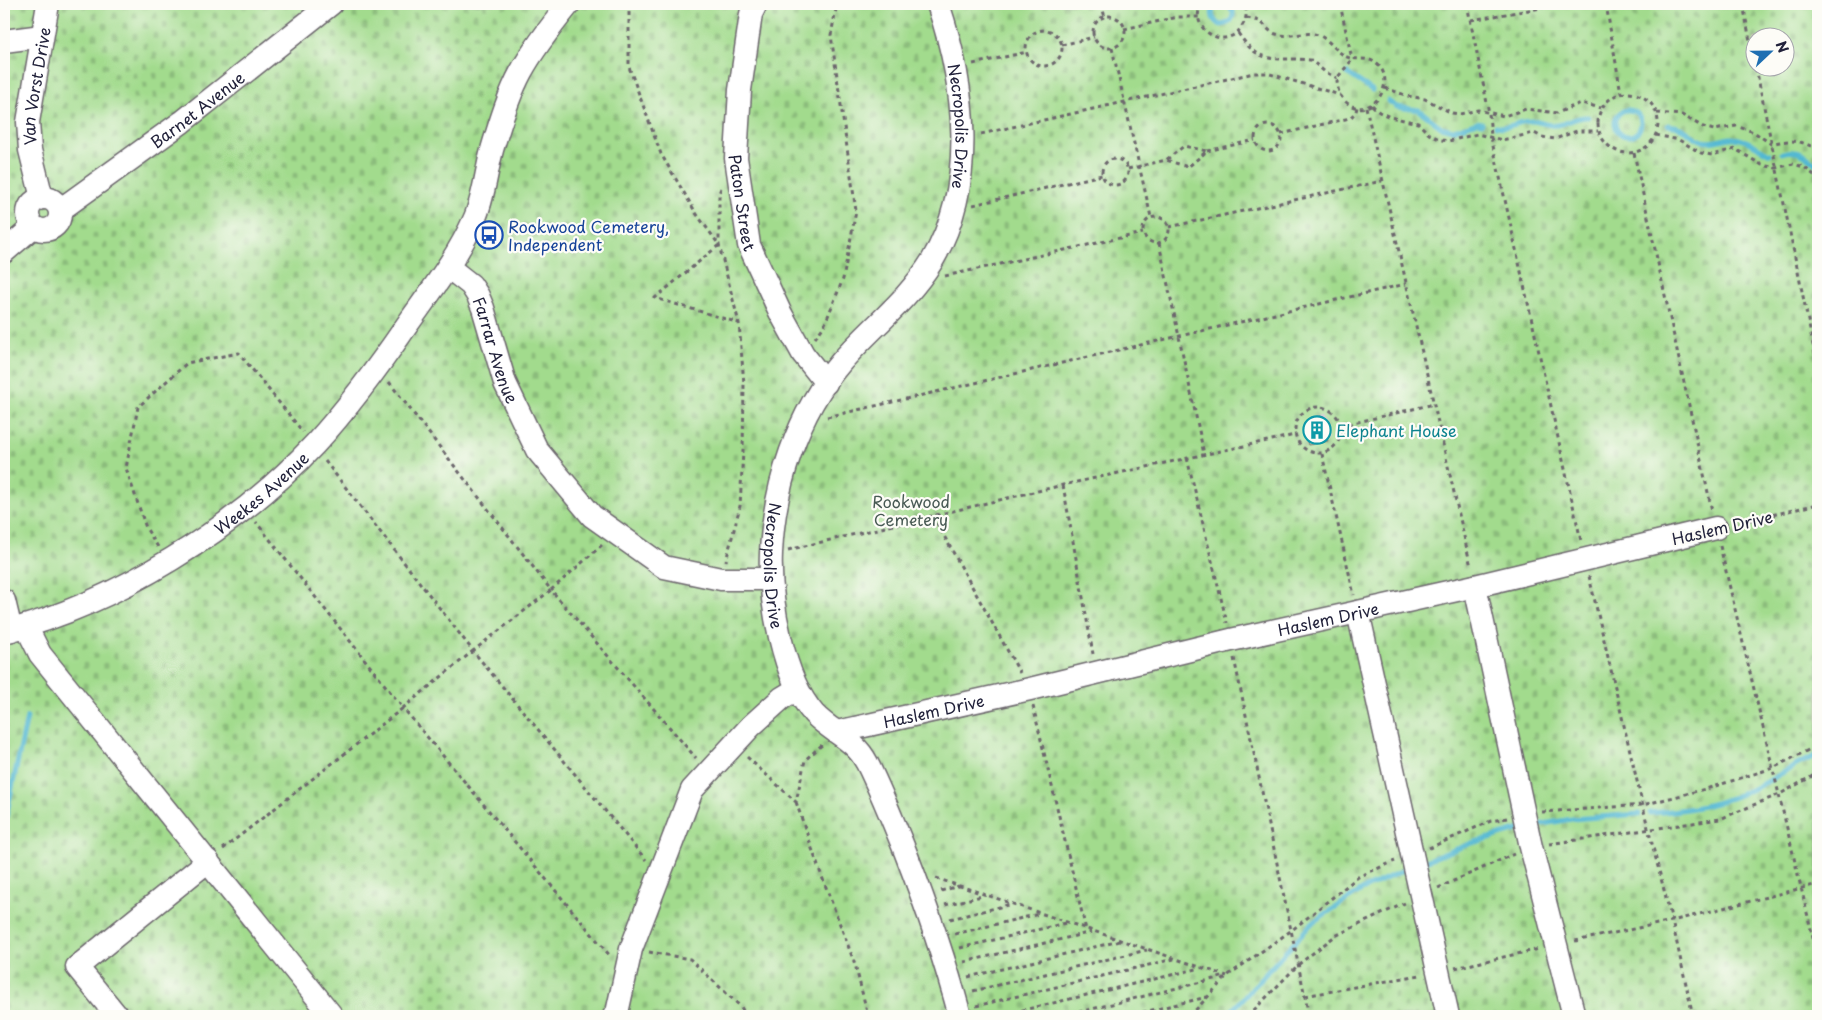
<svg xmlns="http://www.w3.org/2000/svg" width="1822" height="1020" viewBox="0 0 1822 1020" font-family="'Playpen Sans',sans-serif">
<defs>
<pattern id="cemetery-stones" width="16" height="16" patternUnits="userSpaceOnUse" patternTransform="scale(1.25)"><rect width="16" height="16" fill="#a2db8d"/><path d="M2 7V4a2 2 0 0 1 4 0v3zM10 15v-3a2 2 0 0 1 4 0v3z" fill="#8bbc7b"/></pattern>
</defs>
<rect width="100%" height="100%" fill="#fdfcf7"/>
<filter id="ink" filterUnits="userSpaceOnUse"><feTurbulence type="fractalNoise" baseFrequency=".02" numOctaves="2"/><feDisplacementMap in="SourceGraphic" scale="10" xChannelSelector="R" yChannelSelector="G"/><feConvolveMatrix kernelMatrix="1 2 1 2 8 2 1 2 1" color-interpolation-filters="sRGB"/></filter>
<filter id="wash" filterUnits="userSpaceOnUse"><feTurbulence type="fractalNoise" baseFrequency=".0096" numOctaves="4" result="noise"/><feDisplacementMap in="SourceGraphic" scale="20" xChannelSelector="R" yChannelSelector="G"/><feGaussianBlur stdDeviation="1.12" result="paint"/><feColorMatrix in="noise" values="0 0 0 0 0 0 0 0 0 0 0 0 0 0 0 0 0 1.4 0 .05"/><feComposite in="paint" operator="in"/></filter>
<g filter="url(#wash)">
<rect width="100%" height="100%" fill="#f4e4ca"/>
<path fill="url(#cemetery-stones)" stroke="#627e64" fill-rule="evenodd" d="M4,4h1814v1012h-1814zM1754,38h30v30h-30z"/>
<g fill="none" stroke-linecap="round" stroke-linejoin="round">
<path stroke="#53b8d2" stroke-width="5" d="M1218,4c-9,6 -7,17 3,21 9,-1 13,-6 12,-14l-6,-7
M1348,74l24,16
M1388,101l9,6 22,3 22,17 12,3 24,-8 5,1
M1615 123a13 13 0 1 1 26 0a13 13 0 1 1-26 0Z
M1668,125c20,2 20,11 35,16 10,3 18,-2 27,-3 15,-1 28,10 40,16
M1496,126c16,3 21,-5 35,-5 9,0 18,6 27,4 12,-2 18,-9 30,-8
M1782,153c15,-5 25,3 36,13
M1650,813c42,-3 71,-8 109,-27 20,-10 38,-23 59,-31
M4,826l23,-109
M1532,826l40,-7 67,-5
M1420,863l52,-20 49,-14
M1227,1016l86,-94 49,-32 48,-23"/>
</g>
<g id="blocks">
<path fill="#c8a2cb" d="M1321,416l6,17h-2l3,8 -20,4 -5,-16 6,-2 -2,-7z"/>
</g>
</g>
<g filter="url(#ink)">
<use href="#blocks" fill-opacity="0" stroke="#6c666d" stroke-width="1"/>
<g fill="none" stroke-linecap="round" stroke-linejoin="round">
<g stroke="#6c666d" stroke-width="25">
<g id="minor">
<path id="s1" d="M756,4l-5,10 -11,76 -4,68 13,87 31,67 23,42 23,29"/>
<path id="s2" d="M938,4c27,80 40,180 -6,257 -24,39 -60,66 -90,100 -45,52 -68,125 -71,192 -2,46 12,126 43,161 18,19 40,24 53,49 14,28 26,58 38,88 21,54 40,109 55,165"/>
<path d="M4,41l38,-5"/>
<circle cx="44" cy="214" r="16"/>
<path id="s3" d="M42,198l-12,-48 -2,-28 20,-118"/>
<path id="s4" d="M60,210l122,-88 149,-118"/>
<path d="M4,252l29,-25"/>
<path id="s5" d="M448,267l23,18 7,11 5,12 22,75 32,67 55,66 72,51 57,12h50"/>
<path d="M1475,586l56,261 43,169"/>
<path d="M4,601l7,29"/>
<path d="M1358,612l90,404"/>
<path d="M26,626l14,28 292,362"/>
<path id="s6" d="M4,632c111,-28 233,-104 311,-188 34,-37 64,-78 92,-119 24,-34 50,-67 67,-105 11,-24 12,-52 20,-77 7,-23 15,-49 27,-71 13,-24 31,-47 48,-68"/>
<path id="s7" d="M837,732l193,-43 201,-49 244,-54 241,-58"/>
<path d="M117,1016l-40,-49 131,-106"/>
<path d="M614,1016l3,-3 14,-64 61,-159 59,-64 31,-28 15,-9"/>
</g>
</g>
<path stroke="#6c666d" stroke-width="3" stroke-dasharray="4 4" stroke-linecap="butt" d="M629,4v63l32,87 35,59 23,32 -64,53 84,25
M1101,4l4,13
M1195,4l4,4
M1202,4c-16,23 24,50 40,22 5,-8 5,-13 3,-22
M1340,4l12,55
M1467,4l22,109 2,24 90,404
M1606,4l15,89
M1743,4l11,58
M1093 32a16 16 0 1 1 32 0a16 16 0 1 1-32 0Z
M1247,18c4,1 11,2 14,4 5,4 8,10 15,12 11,4 26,-2 38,0 13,2 20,16 31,22 10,6 22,-1 32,8 20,17 -2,52 -25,42 -12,-6 -15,-16 -15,-28l15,-18
M1471,20l93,-16
M1124,29l54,-12h21
M1026 48a18 18 0 1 1 36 0a18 18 0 1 1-36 0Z
M1238,33c24,35 37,23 73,27l14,12 12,6
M1062,45l32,-8
M1112,48l39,169
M973,64l54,-12
M1756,68l62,301
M1385,88l23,8 17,3 27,14 8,1 18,-4 26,6 22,-7 31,4 24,-10 20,5
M1598 123a30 30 0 1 1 60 0a30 30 0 1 1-60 0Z
M1372,105l7,7 11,5 28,6 11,11 12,6 8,1 28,-7 25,6 32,-7 8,4 13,2 22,-8h21
M1366,107l105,460
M1657,113l25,2 21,12 11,3 22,-4 18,6 17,12c18,-5 31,-4 47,6
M1255 138a13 13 0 1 1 26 0a13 13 0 1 1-26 0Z
M981,134l273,-61h13l73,22
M1281,134l69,-16 6,-6 1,-5
M1656,135l23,5 22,13 11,2 23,-6 27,16 14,3 17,-4 11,3 14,11
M1207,151l48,-11
M1634,153l78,358
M1102 172a13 13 0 1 1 26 0a13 13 0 1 1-26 0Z
M1128,169l38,-9 18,-14 23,5 -19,16 -22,-7
M721,188l-2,5v52l20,78 5,61 -1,67 -3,55 -14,55
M973,205l129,-30
M1143 230a13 13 0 1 1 26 0a13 13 0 1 1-26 0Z
M1169,227l213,-46
M1159,243l45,211
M945,276l198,-43
M815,338l9,-12 19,-47 13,-68 -25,-176 6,-31
M389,382l162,208 -78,61 173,209
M1295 430a23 23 0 1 1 46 0a23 23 0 1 1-46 0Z
M827,417l579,-133
M1341,426l93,-22
M1322,454l32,141
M1187,458l40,165
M325,461l148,190 -70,57 208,249
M1063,485l30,169
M933,516l87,157
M1734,524l84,-20
M602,545l-51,45 145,168
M1720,546l98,413
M158,547l-12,-19 -20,-60 12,-61 49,-44 52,-10 64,79
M788,550l275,-65 232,-50
M1589,576l59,252 24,93 21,95
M1234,658l75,358
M1033,706l53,224
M747,757l49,45 9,-42 18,-16
M796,802l22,64 37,98 13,52
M1542,812l101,-7 66,-17 64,-20 45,-23
M1549,844l171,-25 60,-25 38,-21
M1429,848l62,-27 16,-3
M223,849l180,-141 -147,-186
M936,878l291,98
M1438,888l76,-34
M941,891l18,-5
M945,905l41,-10
M950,919l62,-15
M955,934l84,-20
M1575,941l97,-20 146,-37
M960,948l106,-25
M649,952l41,7 51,48 5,9
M964,962l128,-30
M1455,968l84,-19
M968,977l152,-36
M973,991l174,-41
M1305,996l115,-21
M976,1006l198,-47
M998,1016l203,-48
M1063,1016l163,-40
M1127,1016l80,-19
M1190,1016l37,-40 65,-46 66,-53 37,-16
M1248,1016l51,-52 36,-28 70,-33"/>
<use href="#minor" stroke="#fff" stroke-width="22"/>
</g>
</g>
<defs>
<g id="bus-ring" transform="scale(1.4375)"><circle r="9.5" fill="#fdfcf7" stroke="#1a4fb4" stroke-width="1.5"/><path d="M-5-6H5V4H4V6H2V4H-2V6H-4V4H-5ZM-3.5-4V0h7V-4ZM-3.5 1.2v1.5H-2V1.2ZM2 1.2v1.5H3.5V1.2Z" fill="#1a4fb4"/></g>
<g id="building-ring" transform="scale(1.4375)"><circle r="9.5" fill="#fdfcf7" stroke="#0f9aa8" stroke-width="1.5"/><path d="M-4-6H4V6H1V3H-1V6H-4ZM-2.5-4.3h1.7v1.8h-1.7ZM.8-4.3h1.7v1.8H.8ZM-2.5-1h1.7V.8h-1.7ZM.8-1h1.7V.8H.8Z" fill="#0f9aa8"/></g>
</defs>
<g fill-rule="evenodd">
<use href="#bus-ring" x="489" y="235"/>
<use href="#building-ring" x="1317" y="430"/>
</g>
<g text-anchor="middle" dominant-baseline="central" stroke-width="4.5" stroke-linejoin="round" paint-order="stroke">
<g font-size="16" fill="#22223b" stroke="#fdfcf7">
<text stroke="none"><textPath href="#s3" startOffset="114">Van Vorst Drive</textPath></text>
<text stroke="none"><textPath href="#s4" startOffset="170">Barnet Avenue</textPath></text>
<text stroke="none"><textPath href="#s2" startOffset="125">Necropolis Drive</textPath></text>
<text stroke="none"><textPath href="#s1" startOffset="201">Paton Street</textPath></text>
<text stroke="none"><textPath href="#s5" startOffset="99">Farrar Avenue</textPath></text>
<text stroke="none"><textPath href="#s6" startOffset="295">Weekes Avenue</textPath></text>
<text transform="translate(1722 527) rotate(-13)">Haslem Drive</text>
<text stroke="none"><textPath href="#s2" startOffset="621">Necropolis Drive</textPath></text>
<text stroke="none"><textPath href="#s7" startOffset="504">Haslem Drive</textPath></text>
<text stroke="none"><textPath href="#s7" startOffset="99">Haslem Drive</textPath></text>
</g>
<g font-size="16" fill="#164399" stroke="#fdfcf7" text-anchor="start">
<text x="508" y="226">Rookwood Cemetery,<tspan x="508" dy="18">Independent</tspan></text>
</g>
<g font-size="16" fill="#0d838f" stroke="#fdfcf7" text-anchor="start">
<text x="1336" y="430">Elephant House</text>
</g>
<g font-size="16" fill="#485a54" stroke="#fdfcf7">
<text x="911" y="501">Rookwood<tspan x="911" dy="18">Cemetery</tspan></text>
</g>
</g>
<rect width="1822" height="1020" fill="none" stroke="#fdfcf7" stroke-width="20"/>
<g transform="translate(1770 52) rotate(68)"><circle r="24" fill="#fdfcf7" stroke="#a5a5ac"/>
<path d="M0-4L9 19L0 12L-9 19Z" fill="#1f6fb2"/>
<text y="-8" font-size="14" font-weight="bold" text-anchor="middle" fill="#22223b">N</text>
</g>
</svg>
